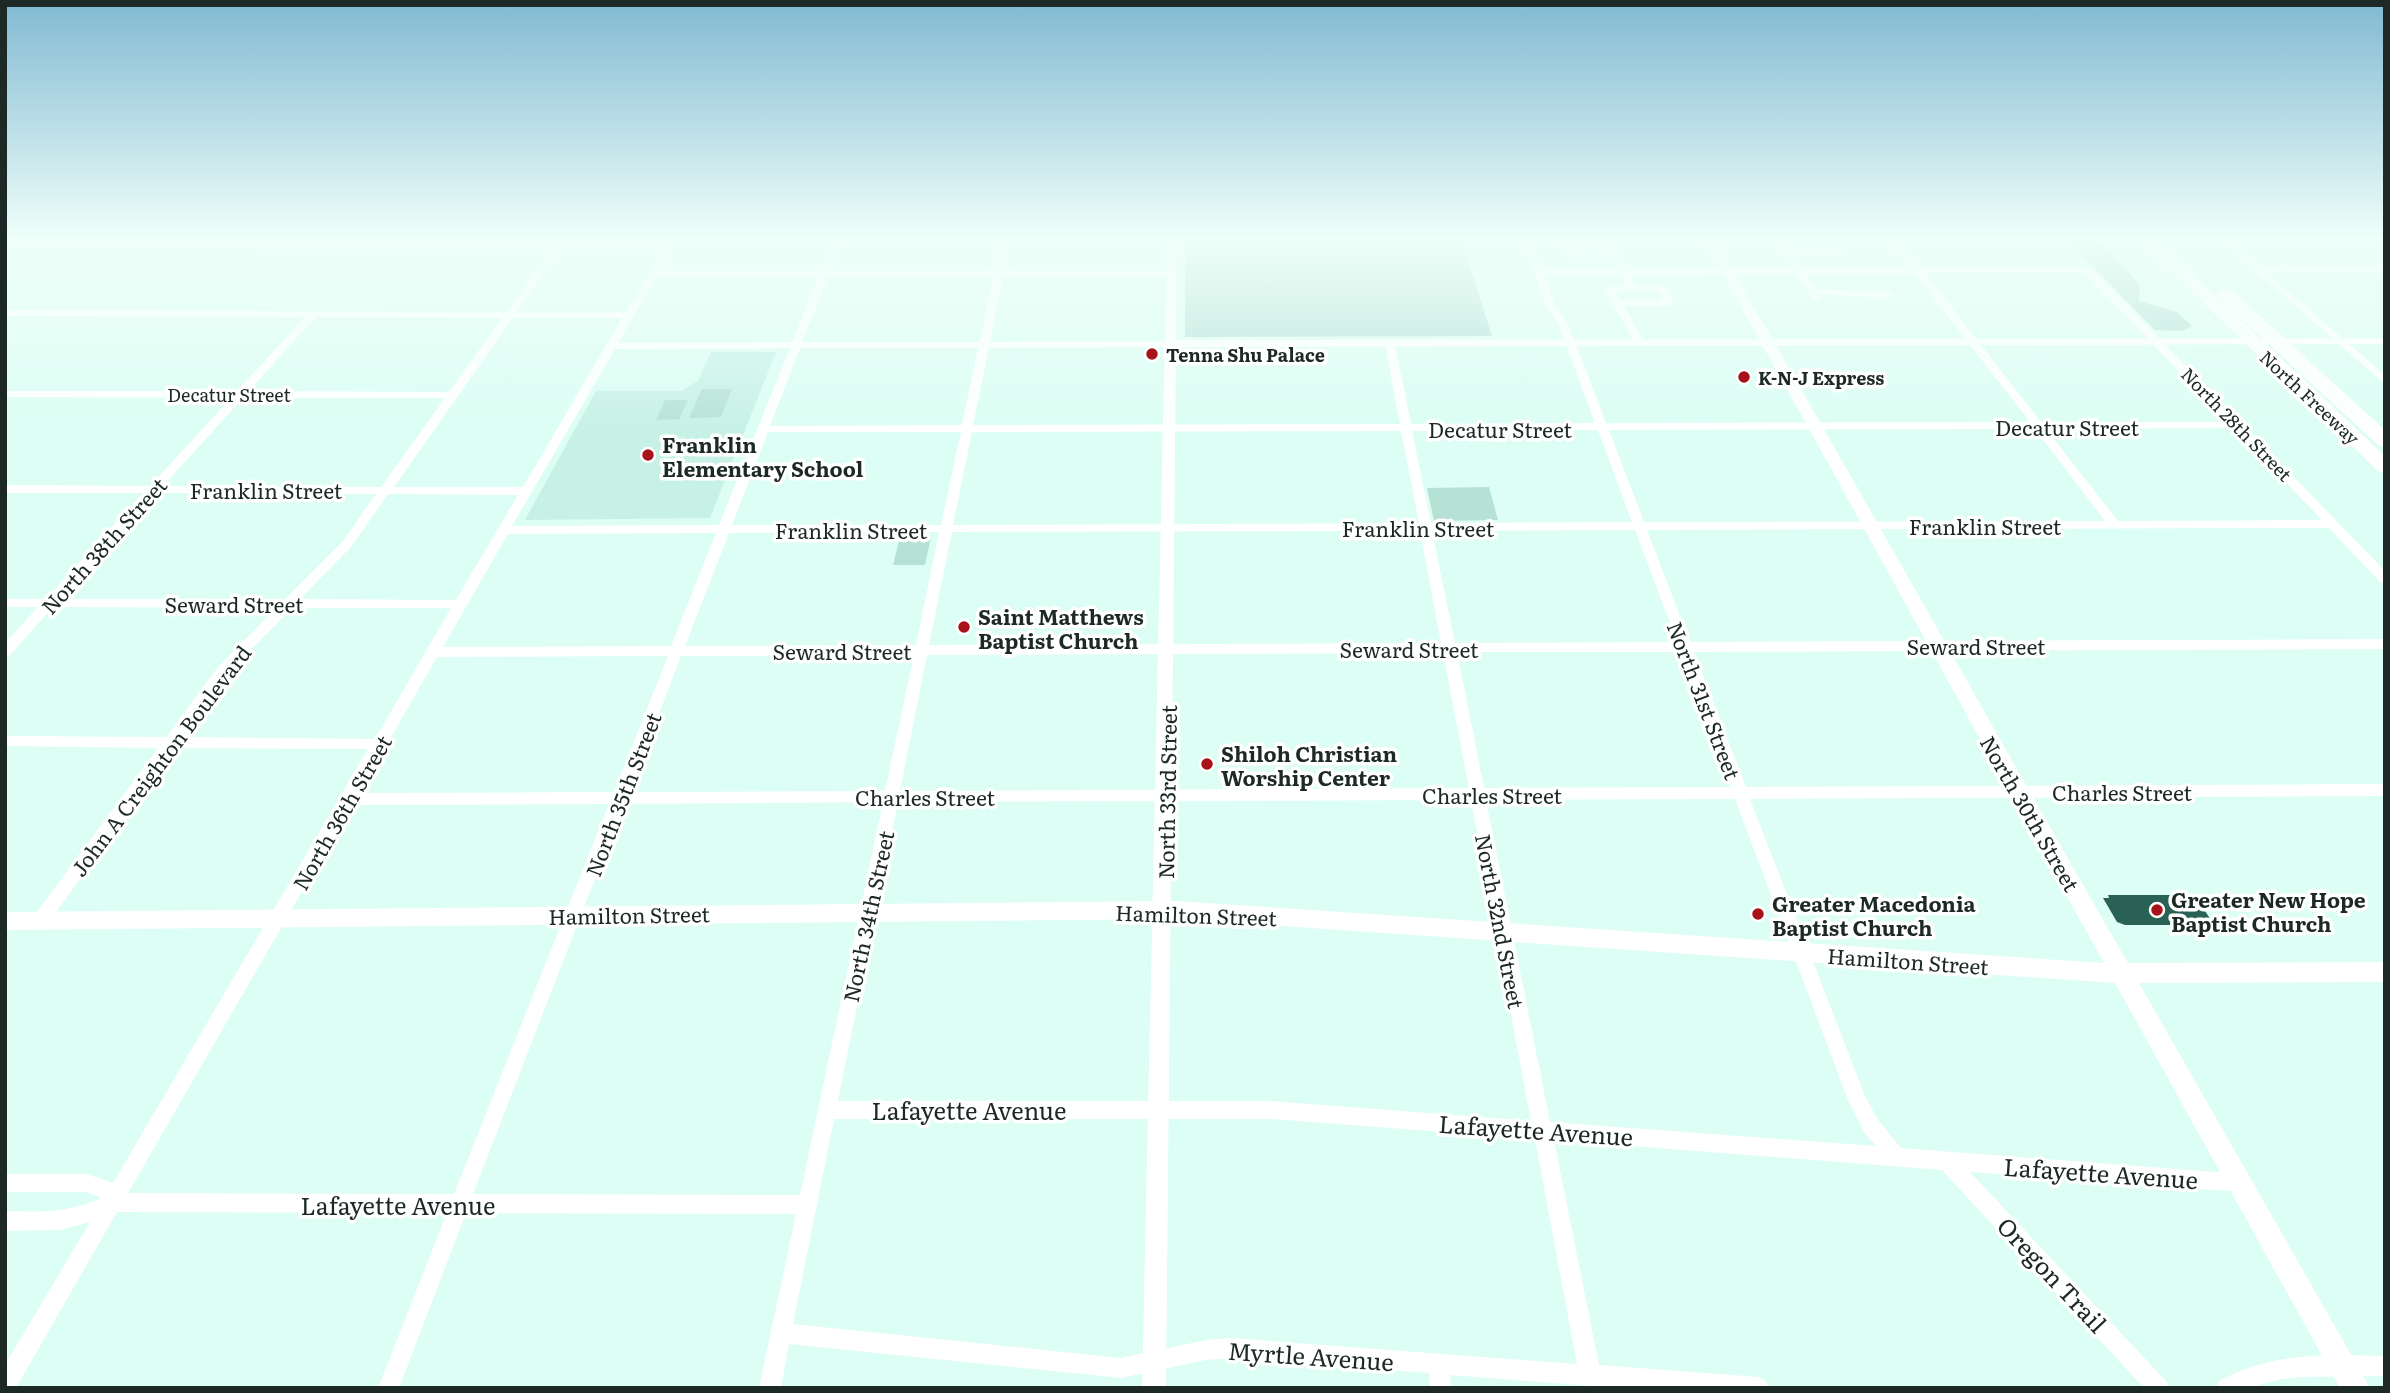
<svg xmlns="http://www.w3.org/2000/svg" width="2390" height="1393" viewBox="0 0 2390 1393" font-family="Literata,serif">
<rect width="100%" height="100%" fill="#dcfef4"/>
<path fill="#c7f1e5" d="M711,352h65l-66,166 -185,2 71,-129h85l17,-10z"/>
<path fill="#b6e2d6" d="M1185,238h276l31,98 -307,1z
M2065,238l34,2 41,44 -1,17 38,11 15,14 -9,5 -28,-1z
M702,389h30l-11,28 -32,1z
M665,400h23l-9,19 -23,1z
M1489,487l9,33 -64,1 -7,-33z
M900,537h31l-6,28h-32z"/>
<path fill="#296255" d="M2108,895h87l19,30h-89l-8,-3 -14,-24h6z"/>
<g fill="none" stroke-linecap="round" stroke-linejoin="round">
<path fill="#fff" fill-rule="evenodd" d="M559,238h9l-3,5h104l3,-5h9l-21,33h160l13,-33h10l-13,33 165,-1 6,-32h10l-7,32 170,1v4l-3,1h-168l-13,66 181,-1 5,3 -5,3 -182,1 -16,77 427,-1 -15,-80 5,-3 5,3 16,80 184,-1 -36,-97 -14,-22 -24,-66h10l11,31h77l-4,-9 -49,-1 -7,-13 5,-3 49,-1 5,3 10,24 164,-1 -20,-28 2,-2h6l7,10 52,-1 5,3 -5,3 -48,1 10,14h110l-8,-11 -33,-19c21,0 38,13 51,30h170l294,303v12l-5,-1 -51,-54 -682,2 43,112 695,-3v10l-691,3 52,135 639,-3v12l-635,3 115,297 13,24 23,28 341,26 7,2 3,7 -3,7 -7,2 -272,-20 196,209 3,7h-25l-202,-218 -388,-30 45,225 160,12 7,4 3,7h-152l-167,-13 2,13h-22l-1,-15 -198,-15 -25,2 -85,18 -332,-34 -8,44h-22l37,-174 -330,-1 -67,175h-21l69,-175 -330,-1 -101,176h-11v-23l85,-143 -30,8 -55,1v-20c33,1 65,2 96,-13l-14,-6h-82v-18h82l26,9 255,-434 -194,-1 -128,178 -6,2 -6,-2 -2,-5 2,-5 124,-168 -153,-2v-10l161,1 52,-70 58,-59 -223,-1 -43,48 -5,2v-14l33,-36h-33v-8h41l97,-106h-138v-8l145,1 81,-88 -226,-1v-6h232l68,-74 -300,-1v-6l502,2 45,-63 -547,-1v-6l551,1zM1609,248l3,6h-40l-2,-5zM561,249h104l-39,63h-109zM1925,273h160l142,149h-186zM1796,274l18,26 3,1 5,-3 -2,-3 69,3 5,-3 -5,-3 -73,-3 -11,-15h110l115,148 -424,1 -37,-97 -14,-22 -11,-29h77l5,10h-17l-5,3 31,55 5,3 5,-3 -21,-37h45l5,-3 -10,-17 -28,-1 -5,-10zM993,276l-13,66h-178l26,-65zM656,277h162l-26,65 -174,1zM1616,291h42l4,9h-41zM316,317l186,1 -53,74 -200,-1zM513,318h109l-99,169h-129zM790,348l-71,177 -207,1 103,-177zM800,348h178l-16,77 -192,1zM243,398h202l-64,89 -218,-1zM2234,428l88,92 -204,1 -72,-92zM2035,429l70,92 -461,1 -35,-92zM1598,430l34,92 -201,1 -19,-92zM1401,431l18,92 -466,2 19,-93zM768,432h193l-20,93h-209zM156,493l220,1 -33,47 -58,58h-224zM388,494l130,1 -62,105 -156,-1 51,-52zM1635,530l42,112 -222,1 -23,-112zM1420,531l21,112 -512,2 23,-113zM939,532l-23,113 -231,1 44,-113zM716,533l-45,113 -228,1 65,-113zM292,608h159l-76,131 -193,-2 46,-64zM1457,652h223l51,135 -247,1zM1443,653l26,135 -569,3 27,-136zM914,655l-29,136 -256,1 52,-136zM668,656l-54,136 -255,1 78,-136zM1735,799l113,301 16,32 12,14 -326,-24 -64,-322zM1471,800l60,321 -260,-20h-433l60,-299zM883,802l-83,393 -327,-1 151,-390zM609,804l-155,390 -326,-1 224,-388zM834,1119h437l264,20 42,225 -346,-26 -25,2 -85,18 -328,-34z
M2217,238h10l32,28h126v6h-119l119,103v9z
M2345,1355l40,1v20l-82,1 -21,2 -34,9h-32l3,-7c40,-22 81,-26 126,-26z"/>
<path fill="#fff" fill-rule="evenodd" d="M1167,238h10l-1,102 1209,-2v6l-1209,3 -10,1041h-24z"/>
<path fill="#fff" fill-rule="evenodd" d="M1702,238h12c140,241 275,484 414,725l257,-1v20l-246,1 231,405h-30l-225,-405 -938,-64 -1172,11v-18l1172,-11 927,62c-135,-242 -266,-485 -402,-725z"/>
<path fill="#fff" fill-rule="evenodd" d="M2136,238h18l231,218v17l-7,-2z
M2225,289l6,1 154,140v17l-7,-2 -159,-147 -3,-4 3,-4z"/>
</g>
<linearGradient id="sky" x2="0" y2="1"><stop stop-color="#81b9d2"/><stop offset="0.55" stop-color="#effffa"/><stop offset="1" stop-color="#effffa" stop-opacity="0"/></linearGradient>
<rect width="2390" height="433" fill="url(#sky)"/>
<g fill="#a8131b" stroke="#fff" stroke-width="2.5">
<circle cx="1152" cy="354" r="7"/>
<circle cx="1744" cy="377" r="7"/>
<circle cx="648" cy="455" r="7"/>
<circle cx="964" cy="627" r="7"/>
<circle cx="1207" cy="764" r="7"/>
<circle cx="2157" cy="910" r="7"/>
<circle cx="1758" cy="914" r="7"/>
</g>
<g text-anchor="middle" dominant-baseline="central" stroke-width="7" stroke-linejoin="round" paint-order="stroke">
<g font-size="18" font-weight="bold" fill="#1c2925" stroke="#fff" text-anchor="start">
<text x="1166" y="354">Tenna Shu Palace</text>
<text x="1758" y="377">K-N-J Express</text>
</g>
<g font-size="18" fill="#1c2925" stroke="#fff">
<text x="229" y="394">Decatur Street</text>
<text transform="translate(2310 397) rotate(43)">North Freeway</text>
<text transform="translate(2237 424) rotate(46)">North 28th Street</text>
</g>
<g font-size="21" fill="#1c2925" stroke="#fff">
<text x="2067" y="426">Decatur Street</text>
<text x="1500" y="428">Decatur Street</text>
<text x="266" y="489">Franklin Street</text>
<text x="1985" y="525">Franklin Street</text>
<text x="1418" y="527">Franklin Street</text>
<text x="851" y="529">Franklin Street</text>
<text transform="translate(103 545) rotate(-48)">North 38th Street</text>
<text x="234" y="603">Seward Street</text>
<text x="1976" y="645">Seward Street</text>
<text x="1409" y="648">Seward Street</text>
<text x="842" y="650">Seward Street</text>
<text transform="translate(1705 700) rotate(69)">North 31st Street</text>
<text transform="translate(160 760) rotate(-53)">John A Creighton Boulevard</text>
<text x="2122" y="791">Charles Street</text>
<text transform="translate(1166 792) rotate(-89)">North 33rd Street</text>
<text transform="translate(622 794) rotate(-69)">North 35th Street</text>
<text x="1492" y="794">Charles Street</text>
<text x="925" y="796">Charles Street</text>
<text transform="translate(341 812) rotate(-60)">North 36th Street</text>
<text transform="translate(2031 813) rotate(60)">North 30th Street</text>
<text transform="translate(629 914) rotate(-1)">Hamilton Street</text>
<text transform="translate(1196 914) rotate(2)">Hamilton Street</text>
<text transform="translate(867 916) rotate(-78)">North 34th Street</text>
<text transform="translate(1501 921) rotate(79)">North 32nd Street</text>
<text transform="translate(1908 960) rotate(4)">Hamilton Street</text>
</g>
<g font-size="21" font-weight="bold" fill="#1c2925" stroke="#fff" text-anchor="start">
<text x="662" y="443">Franklin<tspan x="662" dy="24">Elementary School</tspan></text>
<text x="978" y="615">Saint Matthews<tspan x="978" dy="24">Baptist Church</tspan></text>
<text x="1221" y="752">Shiloh Christian<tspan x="1221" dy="24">Worship Center</tspan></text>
<text x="2171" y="898">Greater New Hope<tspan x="2171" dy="24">Baptist Church</tspan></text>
<text x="1772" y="902">Greater Macedonia<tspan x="1772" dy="24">Baptist Church</tspan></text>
</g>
<g font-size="24" fill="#1c2925" stroke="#fff">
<text x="969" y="1109">Lafayette Avenue</text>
<text transform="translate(1536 1129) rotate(4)">Lafayette Avenue</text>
<text transform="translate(2101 1172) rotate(4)">Lafayette Avenue</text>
<text x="398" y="1204">Lafayette Avenue</text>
<text transform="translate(2053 1274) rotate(47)">Oregon Trail</text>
<text transform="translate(1311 1355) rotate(4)">Myrtle Avenue</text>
</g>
</g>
<rect width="2390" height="1393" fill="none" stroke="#1c2925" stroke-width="14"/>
</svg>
